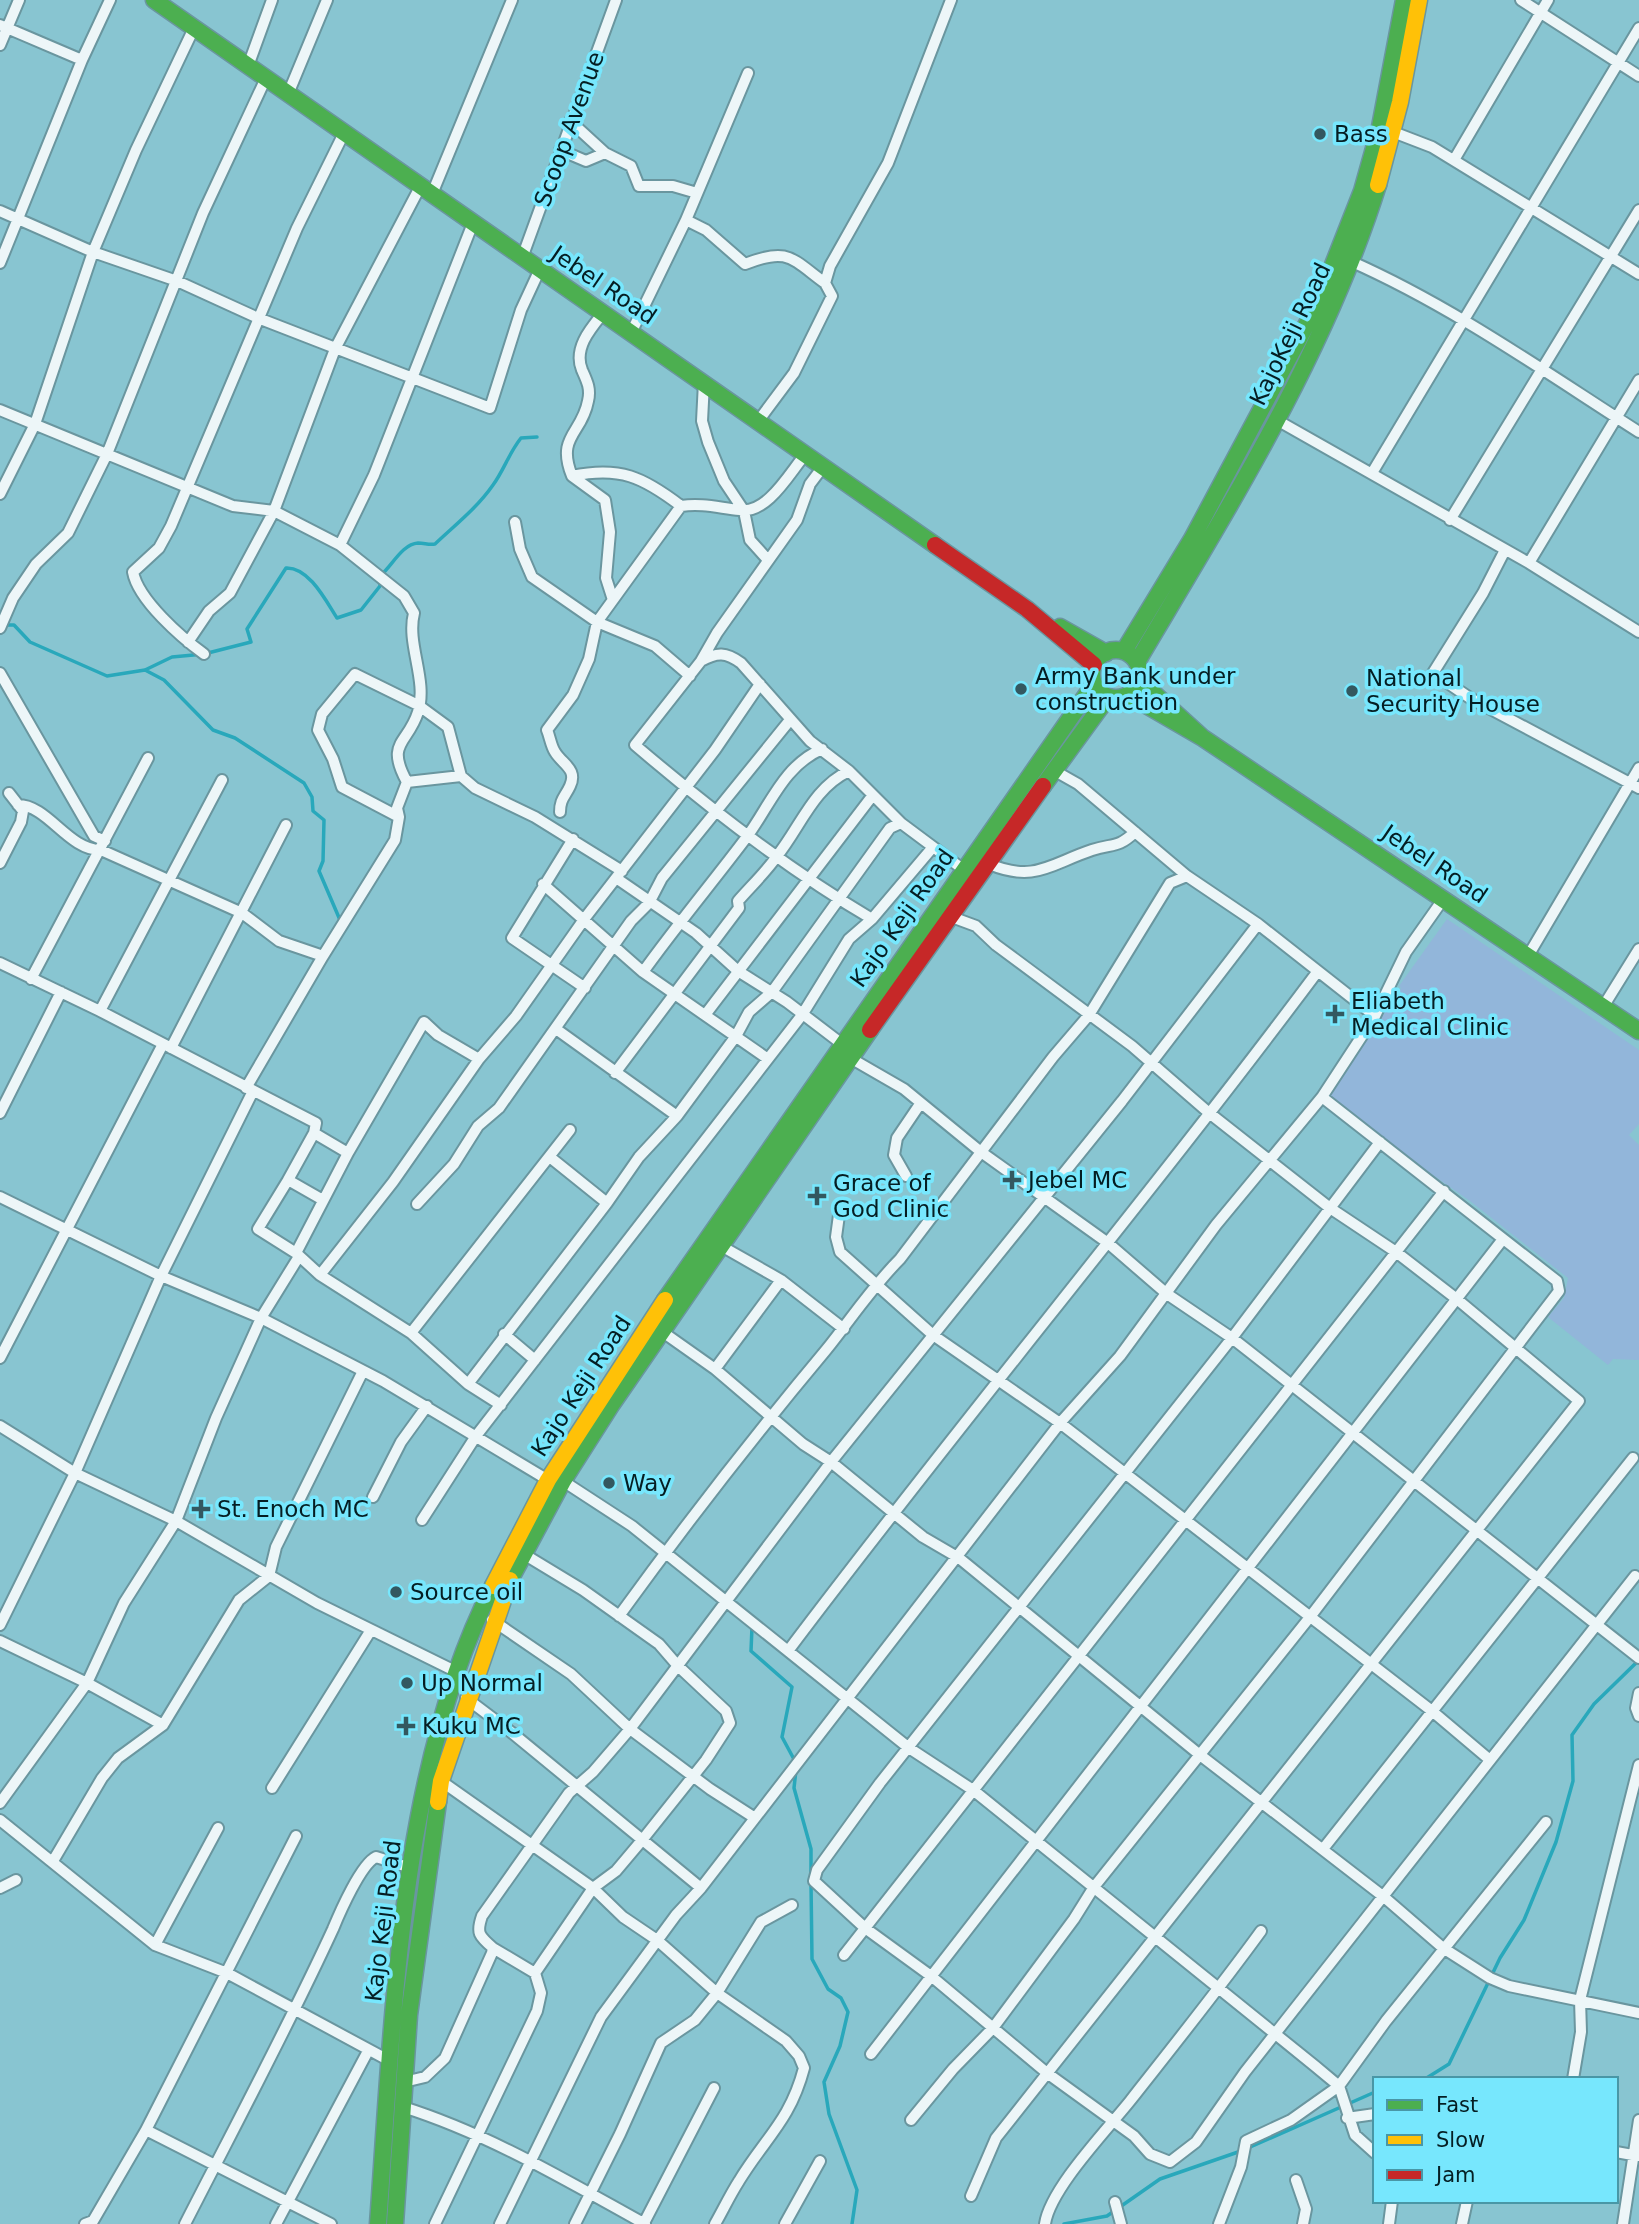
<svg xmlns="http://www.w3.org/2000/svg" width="1639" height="2224" viewBox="0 0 1639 2224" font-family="'DejaVu Sans',sans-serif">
<rect width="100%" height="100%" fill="#88c5d1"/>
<path fill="#92b6da" d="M1447,919l192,131v74l-10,11 10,10v215l-26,-1 -5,6 -60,-48 16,-19 4,-20 -98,-77 -143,-100 74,-113 -2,-2z"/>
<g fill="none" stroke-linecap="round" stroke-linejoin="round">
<path stroke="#29a8bb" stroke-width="3.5" d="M6,625h8l16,17 77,34 38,-6 27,-13 32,-3 47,-12 -4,-13 39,-61c23,-1 40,33 51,50l24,-8 19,-24v-10c12,-10 22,-32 38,-33 7,0 10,2 17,1 20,-19 42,-36 58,-59 11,-15 16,-32 28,-47l16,-1
M145,670l19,10 49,50 22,8 69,45 8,14 1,14 11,9 -1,41 -4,10 21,49
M730,1589l22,-30
M752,1627l-1,24 41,36 -10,50 14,26
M796,1770l-2,18 17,61v27
M811,1883l1,76 16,30 13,9 7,14 -8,34 -16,36 5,32 28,76 -5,34
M1425,2079l24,-15 51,-106 24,-38 32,-78 17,-61 -1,-46 22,-31 45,-44
M1248,2148l127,-56
M1064,2224l43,-8 53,-37 81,-28"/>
<g stroke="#6a969f" stroke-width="14">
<path id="street" d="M1521,0l118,76
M0,25l82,35
M0,45l19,-45
M248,66l24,-66
M288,94l39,-94
M570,121l35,32 26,13 8,20h34l24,7
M1393,132l39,15 207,127
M560,150l26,11 19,-8
M1454,160l94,-160
M432,194l80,-194
M0,211l93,41 84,29 81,37 232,90 31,-98 19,-41
M686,220l20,10 39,34c43,-17 46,-6 80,19
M522,258l94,-258
M1350,261c102,45 195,111 289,171
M0,263l82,-203 28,-60
M604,312c-13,16 -31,36 -22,58 5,11 9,19 6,31 -6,33 -32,35 -16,75l33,24 5,32 -4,46 7,22
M632,331l54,-111 62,-147
M704,382l-2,39 6,21 16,39 20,30 6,29 18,20
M0,410l233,96 41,5 66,34 34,-70 99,-252
M1275,419l254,144 110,69
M759,420l35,-47 38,-77 -7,-13 5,-17 58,-103 63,-163
M1372,473l267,-445
M572,476c48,-10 71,1 109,30
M0,494l35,-70 58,-172 43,-102 58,-122
M1450,520l189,-310
M515,522l5,27 12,28 65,45 58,24 35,30
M340,545l64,51 10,17c-8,31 14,67 4,99 -10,32 -33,30 -11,70
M1505,550l-22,43 -50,80 37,25 169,90
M1529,563l110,-183
M0,628l13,-30 23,-34 32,-31 39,-79 96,-241 63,-135
M188,642l21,-31 21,-18 44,-82 61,-162 85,-162
M204,654c-22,-16 -66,-54 -71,-82l26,-24 12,-22 126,-298 47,-95
M701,661l16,-28 80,-113 13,-36 12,-16
M0,673l94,163 11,5
M1055,771l23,13 109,92 71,48 117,92
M18,805c30,0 50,45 83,45l141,63 37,28 44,15 -77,132
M560,812c0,-13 5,-15 10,-26 8,-17 -8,-22 -15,-34 -4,-6 -5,-15 -8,-22l26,-35 16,-36 8,-37 84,-116c22,-3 38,2 59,4 27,4 49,-36 64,-54
M399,817l-57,-30 -9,-28 -15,-29 4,-16 33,-40 63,31 30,22 13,49 14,12 60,29 87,54
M573,839l-61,99 73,50
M0,863l21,-41 2,-11 -14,-18
M989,864c46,19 61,0 103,-14 21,-7 25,-1 43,-18
M616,878l80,55 42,38 49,31 55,42
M543,884l100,88 125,87
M949,916l27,10 20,19 136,101 76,66 122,96 66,44 62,48 121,101 -583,737 -25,58
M872,919c-85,-50 -162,-110 -237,-174l66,-84c16,-9 25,-9 40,2l69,78 39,30 52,52 63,47
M323,956l72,-116 4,-23 -2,-9 10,-26 54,-6
M1528,956l111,-188
M0,963l100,48 216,112 -2,10 34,20
M643,972c33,-46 69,-89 103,-134 24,-32 37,-72 76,-89
M31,979l117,-221
M1603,1007l36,-58
M100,1011l122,-231
M705,1015l168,-220
M556,1029l121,87
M171,1048l115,-223
M852,1059l52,30 77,63 127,91 59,51 65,44 407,320
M615,1073l124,-165 -1,-7c13,-15 28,-29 39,-45 24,-30 36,-68 72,-85
M0,1113l61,-121
M314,1133l-26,47 35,20
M1380,1142l-148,196 -352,445 -63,87 -3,11 51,47 66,48 116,97 87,63 16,18 20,8 26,-20 49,-70 390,-496
M551,1158l56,45
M906,1176l-12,-21 3,-17 23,-34
M288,1180l-30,49 38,24 24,22 91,58 57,51 33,21
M0,1197l161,79 100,42 122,63 165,99
M417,1204l37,-40 24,-38 21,-18 132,-187 18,-18 13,-25 128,-158
M839,1215l-3,22 4,15 93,83 127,88 372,288 58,49
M723,1247l58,33 63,49
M296,1253l52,-100 76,-131 14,13 41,24
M320,1275l73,-93 86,-123 37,-43 69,-98 130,-168 45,-66
M657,1328l58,41 88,75 28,18 92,75 36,21 241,197 184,142 59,51 47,30 19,8 130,27
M411,1333l159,-203
M504,1334l31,26
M0,1358l163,-314
M715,1369l66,-89
M468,1384l139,-181 32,-46 38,-41 59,-80 13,-24 23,-20 118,-164 11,-5
M0,1426l75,47 101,48 141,82 140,69
M563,1481l69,45 277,222 64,42 342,276 24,20 16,49 20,18
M373,1497l28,-55 26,-36
M422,1520l54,-84 326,-421 47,-76 23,-20 61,-72
M619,1616c66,-91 135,-180 207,-266 25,-31 46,-63 74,-91l153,-202 36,-42 81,-132 17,-7
M492,1620l79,54 59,55 80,60 45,29
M0,1625l75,-152 86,-197 92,-185
M0,1641l87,42 76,42
M788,1651c173,-230 358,-450 530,-680
M1639,1693l-3,15 3,8
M466,1698l45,34 190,156
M441,1781l152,107 30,29 34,23 60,53 69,48 13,15 5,12c-14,53 -39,70 -65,113 -9,14 -16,29 -24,43
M272,1788l99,-158
M0,1803l87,-120 37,-80 52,-82 40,-103 45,-100 37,-60
M0,1820l155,125 72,28 163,88
M1323,1849l310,-391
M53,1861l49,-83 16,-20 45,-33 76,-125 30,-24 7,-29 87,-176
M0,1888l16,-8
M155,1945l63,-117
M493,1948l42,25
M844,1955l600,-764
M871,2054l632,-815
M1573,2079l8,-47 -1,-32 59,-235
M404,2082l21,-5 20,-19 47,-105 1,-5c-14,-12 -17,-15 -11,-32l87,-123 24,-21 37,-43 201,-267 291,-361 136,-177
M403,2107c86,27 164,74 242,117
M1347,2118l28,-4
M911,2120l42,-51 40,-41 81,-109 20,-32 216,-270 249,-326 -2,-10 -235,-184
M146,2130l185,94
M1616,2152l22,4
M1296,2180l10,29 -3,15
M1115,2202l6,22
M644,2223l70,-135
M85,2224l8,-3 53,-91 150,-294
M185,2224c50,-98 102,-195 148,-295 7,-17 28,-65 43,-72l35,11
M276,2224l92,-173
M435,2224l102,-213 4,-18 -6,-20 58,-85 23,-17 27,-32 63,-79 24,-37 -4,-12 -48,-45 -19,-22 -76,-54 -61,-37
M500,2224l101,-207 75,-102 25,-27 359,-465 60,-67 96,-131 106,-128 53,-81 31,-64 38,-54
M575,2224l45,-90 41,-91 34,-23 22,-27 44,-71 31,-17
M785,2224l35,-63
M1045,2224c5,-35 61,-93 85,-123 44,-56 89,-112 131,-170
M1219,2224l22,-57 5,-26 45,-21 48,-34 47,-65 160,-199
M1389,2224l3,-23
M1462,2224l5,-23
M1623,2224l16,-104"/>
</g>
<g stroke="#6a969f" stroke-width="19">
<path id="fast" d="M154,0l781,545
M1060,627l46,26
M1092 674a24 24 0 1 1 48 0a24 24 0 1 1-48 0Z
M1124,651l68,-112 126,-236 44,-112 18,-64 24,-127
M1137,662c90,-152 188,-307 241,-477
M1129,695l74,43 -64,-58
M1203,738l436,293
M1043,786l65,-89
M665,1300l429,-616
M510,1580l53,-99 49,-77 258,-374
M378,2224c15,-202 21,-456 115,-638
M395,2224l14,-209 29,-213"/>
</g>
<g stroke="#6a969f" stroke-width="19">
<path id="slow" d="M1378,185l22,-83 19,-102
M493,1586l55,-106 117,-180
M438,1802l3,-21 69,-201"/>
</g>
<g stroke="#6a969f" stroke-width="19">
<path id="jam" d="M935,545l92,64 67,56
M870,1030l173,-244"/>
</g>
<use href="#street" stroke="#edf6f8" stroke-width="10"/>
<use href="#fast" stroke="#4caf50" stroke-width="16"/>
<use href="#slow" stroke="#ffc107" stroke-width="16"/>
<use href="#jam" stroke="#c62828" stroke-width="16"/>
</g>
<g fill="#335860" stroke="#77e7fd" stroke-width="2.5">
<circle cx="1320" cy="134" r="7"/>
<circle cx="1021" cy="689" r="7"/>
<circle cx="1352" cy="691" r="7"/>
<path d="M1331.5 1003.5h7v7h7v7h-7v7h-7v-7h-7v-7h7z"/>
<path d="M1008.5 1169.5h7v7h7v7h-7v7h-7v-7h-7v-7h7z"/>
<path d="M813.5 1185.5h7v7h7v7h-7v7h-7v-7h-7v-7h7z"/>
<circle cx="609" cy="1483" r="7"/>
<path d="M197.5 1498.5h7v7h7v7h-7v7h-7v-7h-7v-7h7z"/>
<circle cx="396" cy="1592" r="7"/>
<circle cx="407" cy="1683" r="7"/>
<path d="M402.5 1715.5h7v7h7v7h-7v7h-7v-7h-7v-7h7z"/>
</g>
<g text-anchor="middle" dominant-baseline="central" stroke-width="7" stroke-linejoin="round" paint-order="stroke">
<g font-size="23" fill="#051e23" stroke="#77e7fd">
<text transform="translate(569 129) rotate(-70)">Scoop Avenue</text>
<text transform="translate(604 285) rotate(34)">Jebel Road</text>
<text transform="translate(1290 334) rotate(-64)">KajoKeji Road</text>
<text transform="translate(1435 864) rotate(34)">Jebel Road</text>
<text transform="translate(902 918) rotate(-55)">Kajo Keji Road</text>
<text transform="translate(581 1386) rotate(-57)">Kajo Keji Road</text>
<text transform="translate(383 1921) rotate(-83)">Kajo Keji Road</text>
</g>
<g font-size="23" fill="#051e23" stroke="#77e7fd" text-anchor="start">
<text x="1334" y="134">Bass</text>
<text x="1035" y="676">Army Bank under<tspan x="1035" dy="26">construction</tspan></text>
<text x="1366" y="678">National<tspan x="1366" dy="26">Security House</tspan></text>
<text x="1351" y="1001">Eliabeth<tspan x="1351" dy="26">Medical Clinic</tspan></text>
<text x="1028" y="1180">Jebel MC</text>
<text x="833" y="1183">Grace of<tspan x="833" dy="26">God Clinic</tspan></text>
<text x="623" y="1483">Way</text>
<text x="217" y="1509">St. Enoch MC</text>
<text x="410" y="1592">Source oil</text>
<text x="421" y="1683">Up Normal</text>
<text x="422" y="1726">Kuku MC</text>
</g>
</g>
<rect x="1373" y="2077" width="245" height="126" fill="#77e7fd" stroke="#4997a6" stroke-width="2"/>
<rect x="1387" y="2100" width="35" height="10" fill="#4caf50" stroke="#4997a6" stroke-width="2"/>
<text x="1436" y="2112" font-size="21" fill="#051e23">Fast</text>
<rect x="1387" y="2135" width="35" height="10" fill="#ffc107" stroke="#4997a6" stroke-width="2"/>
<text x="1436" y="2147" font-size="21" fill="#051e23">Slow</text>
<rect x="1387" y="2170" width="35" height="10" fill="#c62828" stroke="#4997a6" stroke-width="2"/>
<text x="1436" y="2182" font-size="21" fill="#051e23">Jam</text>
</svg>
